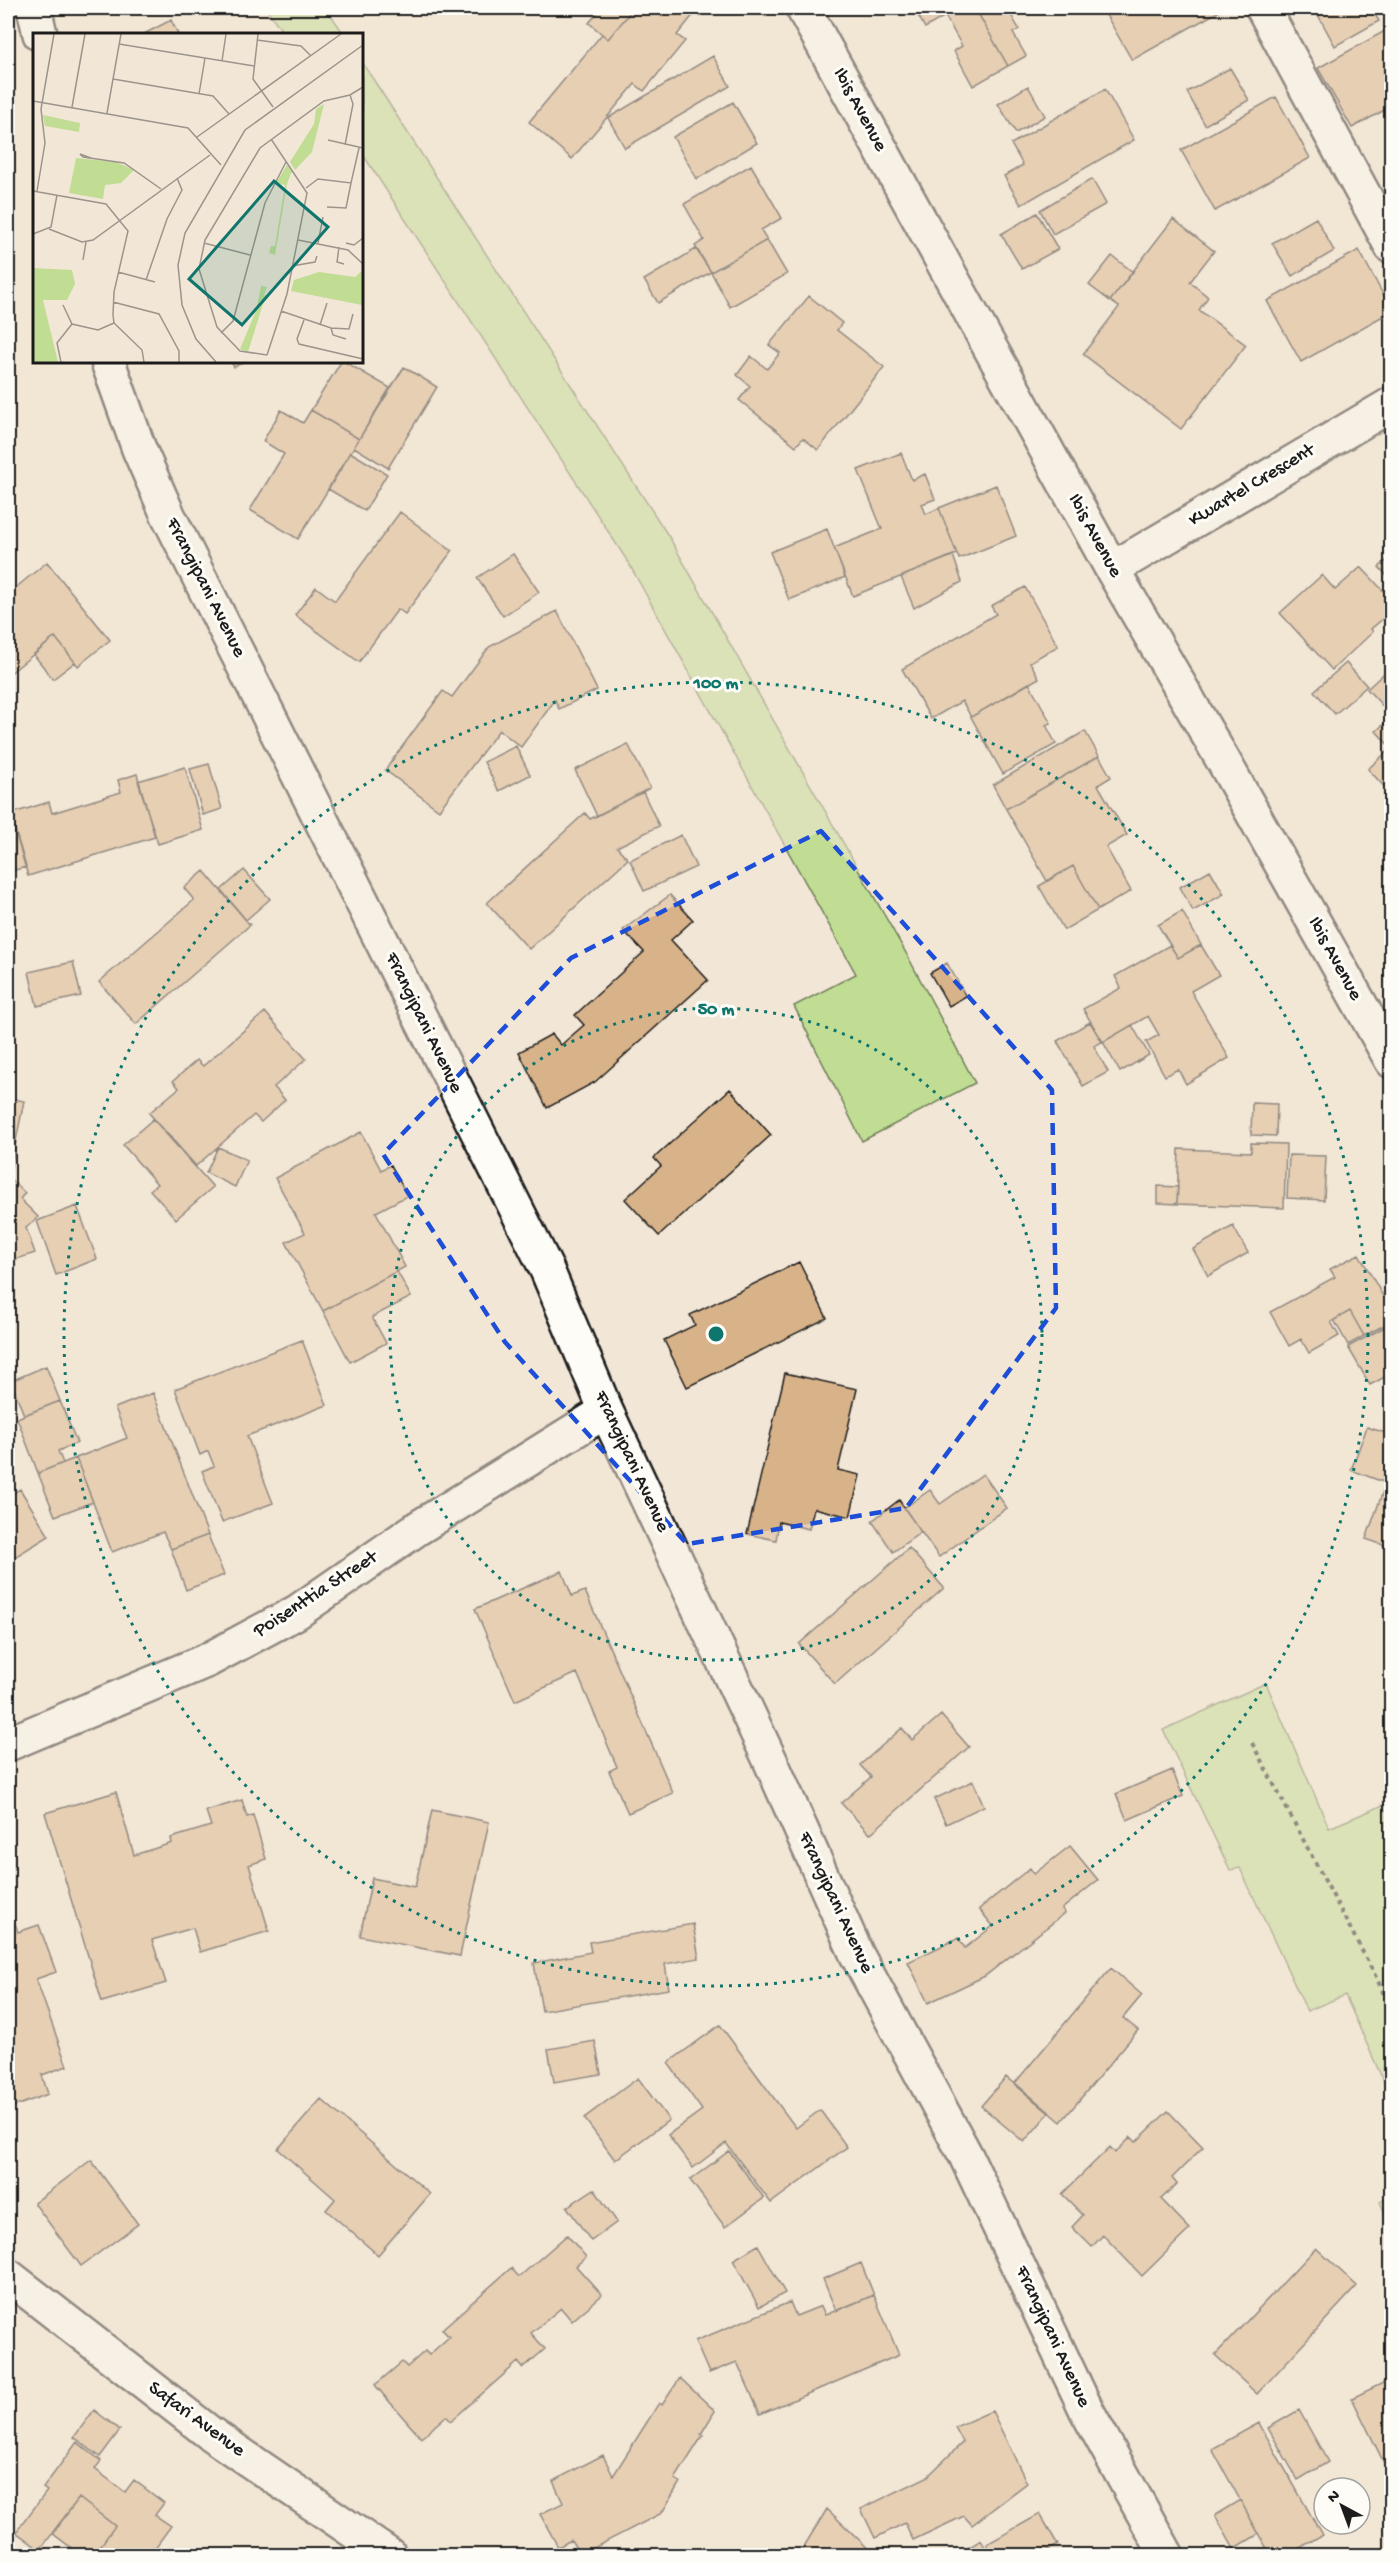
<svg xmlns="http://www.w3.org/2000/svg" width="1399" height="2563" viewBox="0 0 1399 2563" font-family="'Gochi Hand',sans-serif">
<rect width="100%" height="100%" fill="#f2e6d6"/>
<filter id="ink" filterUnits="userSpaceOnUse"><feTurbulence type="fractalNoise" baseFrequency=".0167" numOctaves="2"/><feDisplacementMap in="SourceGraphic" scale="12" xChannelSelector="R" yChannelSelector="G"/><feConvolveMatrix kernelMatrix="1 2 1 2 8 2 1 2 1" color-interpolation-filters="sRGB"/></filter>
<g filter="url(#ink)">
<path fill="#c1dd94" stroke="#6e7c58" stroke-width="1.5" d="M266,8h60l18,26h-60z
M362,62l307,475 237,416 69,130 -113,58 -68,-135 62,-32 -228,-412 -266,-409z
M1266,1683l63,145 62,-26v296l-46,-103 -38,16 -67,-143 -10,2 -67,-140z
M1391,2196v31l-11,-25z"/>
<path fill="#d8b38a" stroke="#1c1c1c" stroke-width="1.5" d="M601,8h33l-26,31 -19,-16z
M634,8h53l7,6 -17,21 8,6 -41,50 -9,-7 -63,75 -43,-37 73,-88 6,5z
M914,8h61l33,58 -35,20 -19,-35 8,-5 -17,-30 -20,12z
M975,8h32l12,21 -6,4 13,23 -18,10z
M1102,8h123l-93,52z
M1327,8h44l8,13 -44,25 -18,-33z
M171,20l7,14h-34z
M1392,27v79l-40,22 -34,-60z
M713,56l17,30 -105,62 -17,-30z
M1230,68l19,32 -44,25 -18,-33z
M1028,86l17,30 -29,17 -18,-29z
M1105,89l29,51 -113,65 -17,-29 19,-11 -12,-21z
M1276,97l34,61 -95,53 -34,-61z
M733,102l24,41 -60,36 -24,-42z
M751,165l31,53 -21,12 6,10 -56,32 -16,-26 9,-6 -20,-36z
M1092,179l14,25 -53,30 -13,-24z
M1037,213l21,36 -36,20 -21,-35z
M1316,218l18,33 -42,25 -20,-33z
M1173,219l41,32 -24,31 18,15 -9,13 47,35 -65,84 -98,-75 36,-47 -9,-6z
M767,240l20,34 -57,33 -19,-35z
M696,249l15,23 -53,31 -14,-23z
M1359,250l33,61 -91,51 -34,-61z
M1112,256l21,16 -23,29 -21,-16z
M809,296l33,27 -5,7 47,37 -66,83 -15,-12 -7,8 -57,-46 11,-14 -13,-11 14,-19 16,13 13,-16 -11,-8z
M231,362h13l-10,5z
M341,362h4l45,26 -31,51 -48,-29z
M404,367l33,20 -49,81 -34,-21z
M281,410l22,13 8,-13 48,29 -61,100 -48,-29 34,-56 -21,-13z
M350,452l37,22 -22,37 -37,-22z
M901,453l11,27 13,-6 10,25 -13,5 4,10 13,-6 18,46 -104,42 -19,-48 48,-19 -24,-59z
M996,485l20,51 -57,23 -20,-51z
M8,492l6,10 -6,4z
M400,512l52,39 -47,63 -7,-5 -39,53 -64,-47 21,-28 19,14z
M827,529l18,48 -56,23 -19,-48z
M513,554l26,38 -36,24 -26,-38z
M953,555l9,27 -48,26 -13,-31z
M1392,556v25l-13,-14z
M47,562l63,78 -32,26 -23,-29 -47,38v-81z
M1361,567l31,33v11l-21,18 2,3 -41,38 -52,-57 42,-38 13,15z
M1025,587l33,59 -28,16 9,16 -68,39 -9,-16 -31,18 -29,-50 94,-55 -5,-8z
M557,611l40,79 -38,19 -4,-9 -34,47 -22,-17 -60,80 -54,-40 58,-79 9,6 37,-50z
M55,637l20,25 -22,17 -19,-24z
M1346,663l21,23 -32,28 -21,-23z
M1392,666v50l-25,-27z
M1029,683l22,40 -5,2 10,19 -53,30 -32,-57z
M1392,717v78l-24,-26 23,-21 -15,-17z
M1085,731l14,25 -93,53 -13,-24z
M628,744l22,44 -53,28 -22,-46z
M516,746l14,29 -31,16 -15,-29z
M1099,756l12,21 -13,8 29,50 -21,12 25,44 -33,19 -25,-44 -26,15 -41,-72z
M209,764l13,45 -19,6 -13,-46z
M185,767l18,63 -45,14 -20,-63z
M137,774l18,63 -127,39 -18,-62 39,-12 3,11 69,-21 -3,-12z
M643,792l16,34 -42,21 11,12 -99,90 -42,-46 98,-90 5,6z
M8,806l18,61 -18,5z
M681,835l15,32 -52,24 -14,-31z
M1073,866l25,44 -34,20 -25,-44z
M244,870l26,29 -24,21 -25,-30z
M1210,870l14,24 -31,17 -13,-24z
M204,871l46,54 -114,99 -37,-42 95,-82 -10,-12z
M670,895l23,25 -22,20 37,40 -113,102 -48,26 -28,-56 33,-18 9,11 23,-20 -9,-10 69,-63 -21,-22z
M1182,911l19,34 -23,13 -20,-33z
M1170,945l8,13 23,-13 18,30 -28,16 38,67 -43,26 -8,-15 -13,7 -19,-34 13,-7 -11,-19 -45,26 -20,-33 38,-21 -6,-12z
M73,962l8,34 -44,10 -8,-34z
M947,963l19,33 -17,10 -19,-33z
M265,1012l41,47 -32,28 11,13 -24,22 -7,-7 -58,51 -47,-53 30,-25 -6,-7 24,-21 6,6z
M1090,1022l12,20 -8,4 14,26 -25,14 -26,-45z
M1132,1025l17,30 -29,17 -17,-30z
M730,1089l41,46 -112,101 -34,-37 36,-33 -7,-8z
M8,1098l16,3 -14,70 -2,3z
M1252,1103l25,1 -1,32 -25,-1z
M153,1119l60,68 -37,32 -26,-29 7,-6 -34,-39z
M361,1132l20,38 10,-5 16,31 -31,16 29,55 -82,44 -37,-69 19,-9 -30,-55z
M1251,1143l35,1 -2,64 -107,-4 2,-55 72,3z
M218,1147l29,13 -12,27 -29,-14z
M1289,1155l37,1 -2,44 -37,-2z
M8,1177l17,16 -5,6 18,18 -12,11 9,25 -27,9z
M1158,1186l20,1 -1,17 -19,-1z
M77,1206l20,53 -41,16 -19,-54z
M1233,1226l15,27 -40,23 -15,-27z
M1359,1254l33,58v9l-28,15 -14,-25 -19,11 8,14 -30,17 -8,-14 -12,7 -19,-34 65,-35 -5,-8z
M799,1262l28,56 -140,69 -23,-47 31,-15 -5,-10z
M397,1271l14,26 -39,20 14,26 -36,19 -27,-51z
M1350,1311l14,25 -16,9 -14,-25z
M1392,1323v50l-22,12 -22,-38z
M302,1340l25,65 -80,31 26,67 -51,19 -20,-51 12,-5 -6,-15 -8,4 -25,-66z
M46,1366l14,35 -36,14 -13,-34z
M785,1373l72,16 -19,81 22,5 -10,42 -36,-9 -5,21 -30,-7 -3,18 -29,-6z
M153,1393l55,142 -37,14 -8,-17 -51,20 -36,-94 51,-20 -12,-30z
M60,1401l17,42 -19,8 5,12 -25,10 -21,-55z
M1367,1427l25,8v113l-26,-9 20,-56 -35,-13z
M76,1458l17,44 -38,14 -17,-43z
M983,1474l24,34 -68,49 -35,-49 26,-18 10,14z
M20,1489l29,47 -41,25v-65z
M899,1500l22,32 -28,20 -21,-31z
M208,1535l16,40 -38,15 -15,-41z
M909,1548l35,40 -109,96 -36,-40z
M562,1571l10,25 13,-5 88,202 -45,20 -19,-42 8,-4 -40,-94 -62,28 -40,-92z
M941,1715l28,32 -99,87 -29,-31 30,-26 -11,-12 42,-37 10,12z
M1172,1770l11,26 -56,24 -11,-26z
M973,1781l11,25 -38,18 -12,-25z
M116,1792l18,63 38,-12 -1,-5 40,-12 -5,-15 36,-11 5,17 6,-2 13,44 -17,6 20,66 -69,21 -7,-24 -41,12 14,43 -64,19 -57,-189z
M432,1810l57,12 -29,134 -100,-20 12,-58 43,9z
M1070,1846l28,34 -36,29 3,4 -80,63 -57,27 -20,-41 50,-24 7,10 28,-22 -14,-17 51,-41 4,6z
M8,1903l10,29 21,-7 17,47 -20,7 31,87 -25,9 6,19 -40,15z
M693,1924l6,34 -34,6 4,25 -127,22 -8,-48 57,-11 -2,-10z
M1111,1968l31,27 -19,23 15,12 -77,92 -46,-39z
M720,2025l76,103 24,-18 27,37 -76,56 -45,-60 -33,25 -25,-33 34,-25 -34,-47z
M595,2041l6,33 -47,8 -6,-33z
M1006,2077l43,36 -25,29 -43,-36z
M638,2078l31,42 -54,40 -31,-42z
M321,2099l109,95 -52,61 -52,-45 9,-11 -57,-50z
M1168,2111l35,36 -31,31 5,6 -16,15 29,30 -48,47 -39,-41 -11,12 -20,-20 11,-12 -21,-21 48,-47 5,6 16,-16 5,5z
M729,2151l35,47 -39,29 -35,-47z
M91,2160l47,64 -57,42 -47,-63z
M594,2189l23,33 -26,19 -24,-34z
M567,2235l19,22 -10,9 26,29 -30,26 -11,-13 -30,25 14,16 -22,19 -5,-6 -67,59 -5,-5 -25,22 -46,-53 27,-23 5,5 18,-16 4,4 20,-18 -7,-8 69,-61 8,9z
M758,2245l27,48 -26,14 -26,-47z
M1316,2248l41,38 -100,108 -42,-39z
M861,2263l13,32 -38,16 -13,-32z
M874,2295l25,60 -139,59 -23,-52 -28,11 -14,-32 95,-39 6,14 25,-10 4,9z
M680,2378l35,33 -14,23 2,1 -28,44 5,3 -18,31 -82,42 -9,-15 -13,7 -18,-33 23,-11 -10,-22 50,-26 10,21 46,-73 3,2z
M1387,2381l5,11v77l-4,2 -36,-73z
M94,2410l26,20 -20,27 -26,-20z
M1299,2410l29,52 -30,18 -30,-52z
M992,2411l35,72 -55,42 -8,-9 -51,24 -8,-17 -30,15 -14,-29 66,-32 36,-35 -8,-15z
M1259,2423l63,112 -36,21h-15l-59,-107z
M77,2442l24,19 -6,8 30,23 9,-12 30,23 -9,12 16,11 -22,30h-56l22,-30 -36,-28 -39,52 -24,-18 31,-41 -4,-3z
M79,2498l36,28 -22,30h-11l-30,-23z
M1240,2500l19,34 -25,15 -19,-34z
M827,2509l49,47h-72l-4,-3z
M1040,2514l18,31 -19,11h-46l-6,-12z
M981,2540l9,16h-35z"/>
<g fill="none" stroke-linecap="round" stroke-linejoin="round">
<g stroke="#1c1c1c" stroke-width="38">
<path id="street" d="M34,8l6,26
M803,8l309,561 112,193 168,299
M1263,8l129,239
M108,362l31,87 29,66 379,755 59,141 164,349 87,195 109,201 121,255 80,145
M1112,569l280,-165
M8,1744l200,-84 89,-48 121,-84 188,-117
M8,2276l203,158 179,122"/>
</g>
<path stroke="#1c1c1c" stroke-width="4" stroke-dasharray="4.5 4.5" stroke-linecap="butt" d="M1252,1743l126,238 14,32"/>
<use href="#street" stroke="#fdfcf7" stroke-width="33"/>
</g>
</g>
<path d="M0 0H1399V2563H0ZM821,831l231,259 4,218 -150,200 -219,36 -182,-202 -122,-188 188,-196z" fill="#f2e6d6" fill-opacity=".55" fill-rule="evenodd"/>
<path fill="none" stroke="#1d4ed8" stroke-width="4.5" stroke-dasharray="12 8" stroke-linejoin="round" d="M821,831l231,259 4,218 -150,200 -219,36 -182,-202 -122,-188 188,-196z"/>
<g fill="none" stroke="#0f766e" stroke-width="3" stroke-dasharray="3 6">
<circle cx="716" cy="1334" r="326"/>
<circle cx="716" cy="1334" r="652"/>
</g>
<g text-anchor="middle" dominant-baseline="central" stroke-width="6" stroke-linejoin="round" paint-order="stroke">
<g font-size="20" fill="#1c1c1c" stroke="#fdfcf7">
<text transform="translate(859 110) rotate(61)">Ibis Avenue</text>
<text transform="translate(1252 486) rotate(-31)">Kwartel Crescent</text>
<text transform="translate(1094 536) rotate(61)">Ibis Avenue</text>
<text transform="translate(205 588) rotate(63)">Frangipani Avenue</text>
<text transform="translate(1334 959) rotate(61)">Ibis Avenue</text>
<text transform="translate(423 1023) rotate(64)">Frangipani Avenue</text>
<text transform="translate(631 1462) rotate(65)">Frangipani Avenue</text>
<text transform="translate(316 1595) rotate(-33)">Poisenttia Street</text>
<text transform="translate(835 1903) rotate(65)">Frangipani Avenue</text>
<text transform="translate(1052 2337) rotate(65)">Frangipani Avenue</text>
<text transform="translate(196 2420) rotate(36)">Safari Avenue</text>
</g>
</g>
<g transform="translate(33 33)">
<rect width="330" height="330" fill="#f2e6d6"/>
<path d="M291,71l-12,48 -17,18 -5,-8 24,-38 2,-15zM10,82l37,8 -1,9 -34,-6zM43,125l40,4 18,8 -13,13 -16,2 -2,14 -34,-6zM254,132l7,8h-3l-4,11 -12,71 -6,-2 2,-7h4l10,-61 -9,-2zM0,235l39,2 3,14 -8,16h-24l15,62h-25zM330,237l-1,35 -71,-14 3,-11 25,-8 36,5zM228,253l6,1 -3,8 5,1 -6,8 -15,48 -8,-3 16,-38z" fill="#c1dd94"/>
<path fill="none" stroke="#9c958c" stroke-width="1.5" d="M225,1l-5,45 20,28M224,7l44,6 10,10M86,11l135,22M189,28l4,-27M80,46l100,17 16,18M166,61l6,-36M0,68l155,27 33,37M39,74l13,-73M74,80l14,-79M164,104l144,-103M295,107l35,8M312,112l8,-41 -3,-9M58,125l-11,-4 3,3 41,6 37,26M273,155l12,-9 33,4 8,-35M0,158l73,13 22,27 -14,61 -1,23 1,8 28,27 2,12M4,158l8,-48 -4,-34 13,-75M294,174l19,1 5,-25M16,196l33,13 11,-2 117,-85M0,201l18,-7 6,-32M265,207l50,10 15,14M171,210l46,12M285,210l5,-26M313,210l8,2 9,-7M306,214l-2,15 7,2M50,227l3,-18M259,233l23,-4 2,-6M85,239l37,10M113,247l21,-61 15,-29 -5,-12M80,269l46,12 20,37v11M30,272l9,19 26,6 16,-7M248,278l50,17M271,287l-7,19 2,5 64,15M287,292l7,-22M298,295l18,1 4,-15M298,295l2,7 13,4M188,300l12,-12 32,-118 21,-41M234,322l-27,-4 -23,-24 -18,-58 6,-29 55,-92 64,-47 26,-6 13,-8M234,322l20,-61 20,-101 -36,-54M28,329l-4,-19 15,-19M183,329l-20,-23 -14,-34 -4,-40 7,-32 60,-103 118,-85"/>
<path fill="#0f766e" fill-opacity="0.15" stroke="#0f766e" stroke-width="3" d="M241,148l54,46 -86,98 -53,-46z"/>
<rect width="330" height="330" fill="none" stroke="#1c1c1c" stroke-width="3"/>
</g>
<circle cx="716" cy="1334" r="9" fill="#0f766e" stroke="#fdfcf7" stroke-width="3"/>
<g font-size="18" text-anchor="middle" font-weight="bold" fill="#0f766e" stroke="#fdfcf7" stroke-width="6" stroke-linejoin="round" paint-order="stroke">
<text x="716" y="688">100 m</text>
<text x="716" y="1014">50 m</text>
</g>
<rect width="1399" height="2563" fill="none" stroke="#fdfcf7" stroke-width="30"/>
<rect x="15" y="15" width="1369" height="2533" fill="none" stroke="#1c1c1c" stroke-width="2" filter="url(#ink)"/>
<g transform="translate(1342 2506) rotate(319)"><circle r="28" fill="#fdfcf7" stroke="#a3a29f" stroke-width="1.5"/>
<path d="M0-4.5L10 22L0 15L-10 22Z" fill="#1c1c1c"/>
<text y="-9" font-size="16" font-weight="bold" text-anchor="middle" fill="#1c1c1c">N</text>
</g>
</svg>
